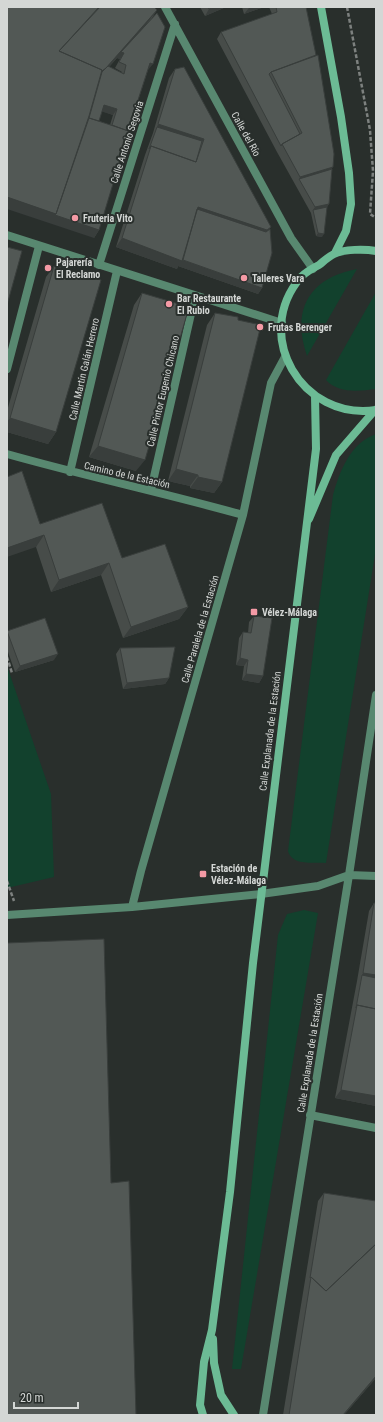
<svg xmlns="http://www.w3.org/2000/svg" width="383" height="1422" viewBox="0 0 383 1422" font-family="'Roboto Condensed',sans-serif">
<rect width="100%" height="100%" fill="#292f2c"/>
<path fill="#12412d" d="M357,269l-50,87c-16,-46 2,-78 50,-87z
M376,292v97c-17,2 -37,5 -50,-9z
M376,434v114l-50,315c-13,-1 -34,3 -38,-12l45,-356c7,-24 17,-52 43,-61z
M7,666l44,128 3,83 -47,11z
M304,910l14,3 -77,456h-9l46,-434 9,-21z"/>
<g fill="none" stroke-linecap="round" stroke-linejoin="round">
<path stroke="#7d817f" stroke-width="2.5" stroke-dasharray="4 2" stroke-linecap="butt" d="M347,7l23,123 3,41 -3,43 6,4
M7,657l5,16
M7,881l7,20"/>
<path stroke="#588870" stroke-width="8" d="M165,7l126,231 22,31
M7,235l275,88
M99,265l76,-241
M7,369l32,-123
M7,454c78,22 157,39 236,61
M70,472l47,-201
M151,490l44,-194
M132,907l9,-36 102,-356 28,-132 14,-26
M7,915l125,-8 129,-13 57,-8 31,-11 27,1
M310,1115l66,13
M263,1415l86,-540 27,-180"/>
<path stroke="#6cbb95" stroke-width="8" d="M321,7l20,110 8,56 2,31 -5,27 -11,22
M376,251c-11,-2 -32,-2 -42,3 -6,3 -10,7 -15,11 -6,3 -13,7 -18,12 -50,58 1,144 75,133
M309,519l27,-64 39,-45
M213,1339l1,24 7,32 13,20
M203,1415l-3,-10 4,-43 8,-32 18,-138 23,-229 63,-514 -1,-53"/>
</g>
<path fill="#474c49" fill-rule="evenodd" d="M7,7l150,3 -5,8 -4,52 -20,61 -29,99 -5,8zM117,58l3,1 -5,9 7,4v1l-13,-6zM102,111l11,4 -3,10 -11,-4z
M200,7h26l-21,9z
M242,7h22l-20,7z
M269,7h37l26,162 -3,35 -2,3 -5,30 -6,-1 -5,-23 -34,-61 -60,-113 4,-7 51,-18z
M175,69l95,160 -8,59 -4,6 -80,-28 -1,3 -61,-22 29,-92 8,-22 16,-55z
M54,266l2,166 -8,12 -41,-12v-21l39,-134z
M142,293l-6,178 -47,-14 45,-152z
M215,313l7,169 -8,11 -24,-5v-2l-22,-5 39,-156z
M40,524l82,34 66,49 -9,12 -56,19 -22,-63 -50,17 -15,-45z
M254,616l9,60 -4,7 -17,-3 2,-14 -8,-1 3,-27 4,-6 5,1 1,-11z
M7,631l47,29 -39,12 -8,-23z
M120,648l49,30 -4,6 -42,5 -7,-35z
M374,903l2,203 -41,-8 22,-117 12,-70z
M324,1193l52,8v177l-32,37h-61l35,-214z"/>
<path fill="#393e3c" d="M215,7h11l-21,9 4,-7z
M251,7h13l-20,7 5,-6z
M157,10l-37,49 -3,-1 -17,19 -1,-3z
M150,63l3,1 -5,6z
M104,105l13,4 -4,6 -13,-4z
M158,124l46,15 -6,8 -41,-20z
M333,167l-6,8 -28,4 1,-2z
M7,197l49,17 43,16 -5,8 -87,-29z
M329,204l-4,6h-12l2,-3z
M198,207l73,20 -6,8 -70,-19z
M318,233l6,1 -2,3 -6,-1z
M122,238l60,22 80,28 -4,6 -80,-28 -1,3 -61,-22z
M10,418l46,14 -8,12 -41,-12v-10z
M98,446l47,14 -9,11 -47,-14z
M176,469l22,6 -8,11 -22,-5z
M198,477l24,5 -8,11 -24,-5z
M44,535l-8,12 -29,10v-9z
M109,563l-8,12 -50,17 8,-12z
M188,607l-9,12 -56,19 8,-11z
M58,654l-4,6 -39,12 5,-6z
M240,658l8,2 -4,6 -8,-1z
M246,674l17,2 -4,7 -17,-3z
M169,678l-4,6 -42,5 4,-6z
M363,973l13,2v10l-14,-10z
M341,1090l35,6v10l-41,-8z
M376,1376v2l-32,37h-1z"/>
<path fill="#525855" stroke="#393e3c" d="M7,7h92l-40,44 43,19 -13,46 -33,98 -49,-17z
M100,7h54l3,3 -51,58 -4,3v-1l-43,-19z
M208,7h7l-6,2z
M276,7h30l10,48 -45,17 -2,2 31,60 -18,10 -1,2 -60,-114 56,-20z
M157,13l8,14 -12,37 -3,-1 -22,68 -16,-6 5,-16 -13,-4 -5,16 -10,-3 13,-46 6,-6 16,8 2,-9 -7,-3 5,-9 -3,-1z
M318,55l16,99 -1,13 -33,10 -18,-33 20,-11 -31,-61z
M184,67l87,160 -4,3 -69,-23 -16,54 -60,-23 29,-92 45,16 8,-23 -46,-15 17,-55z
M89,118l40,13 -30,99 -44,-15 1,-1z
M157,127l45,14 -6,21 -45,-16 -2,3z
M332,169l-3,35 -14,3 -16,-28z
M327,207l-3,27 -6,-1 -5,-23z
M197,209l69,23 4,-3 2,24 -10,35 -79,-28z
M7,247l15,4 -15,54z
M54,266l47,14 -45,152 -46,-14z
M142,293l47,14 -44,153 -47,-14z
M215,313l23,4v3l23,5 -39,157 -24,-5v-2l-22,-6z
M22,471l18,53 62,-21 20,55 43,-14 23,63 -57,20 -22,-64 -50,17 -15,-45 -37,13v-71z
M254,616l18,2 -9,58 -17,-2 2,-14 -8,-2 3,-26 8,1z
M45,618l13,36 -38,12 -13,-35z
M175,647l-6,31 -42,5 -7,-35z
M374,903h2v72l-13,-2z
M104,939l7,244 18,-2 7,234h-129v-472z
M362,975l14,3v31l-19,-4 -1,3z
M357,1005l19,4v87l-35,-6z
M324,1193l52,8v43l-50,47 -15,-14 -1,1z
M376,1244v132l-33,39h-54l22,-138 15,14z"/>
<g fill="#f49aa5" stroke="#292f2c" stroke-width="1.5">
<circle cx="75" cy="218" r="4"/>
<circle cx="48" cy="268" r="4"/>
<circle cx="244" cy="278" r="4"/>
<circle cx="169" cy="304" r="4"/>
<circle cx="260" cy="327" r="4"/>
<rect x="250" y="608" width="8" height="8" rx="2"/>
<rect x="199" y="870" width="8" height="8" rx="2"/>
</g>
<g text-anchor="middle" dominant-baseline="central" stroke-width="4" stroke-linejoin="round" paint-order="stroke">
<g font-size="10" fill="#d4d7d5" stroke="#292f2c">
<text transform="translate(246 134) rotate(61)">Calle del Río</text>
<text transform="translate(127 142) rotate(-72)">Calle Antonio Segovia</text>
<text transform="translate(84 369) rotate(-77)">Calle Martín Galán Herrero</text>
<text transform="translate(163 391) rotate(-77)">Calle Pintor Eugenio Chicano</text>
<text transform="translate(127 475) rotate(13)">Camino de la Estación</text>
<text transform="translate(200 629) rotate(-74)">Calle Paralela de la Estación</text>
<text transform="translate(270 731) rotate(-83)">Calle Explanada de la Estación</text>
<text transform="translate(310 1053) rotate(-81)">Calle Explanada de la Estación</text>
</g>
<g font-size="10" font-weight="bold" fill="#d4d7d5" stroke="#292f2c" text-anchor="start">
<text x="83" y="218">Fruteria Vito</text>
<text x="56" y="262">Pajarería<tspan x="56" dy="12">El Reclamo</tspan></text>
<text x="252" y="278">Talleres Vara</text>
<text x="177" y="298">Bar Restaurante<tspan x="177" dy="12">El Rubio</tspan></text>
<text x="268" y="327">Frutas Berenger</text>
<text x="262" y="612">Vélez-Málaga</text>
<text x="211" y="868">Estación de<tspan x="211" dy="12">Vélez-Málaga</tspan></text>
</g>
</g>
<rect width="383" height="1422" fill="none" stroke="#d4d7d5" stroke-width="16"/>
<path d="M14 1402v6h64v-6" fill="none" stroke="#d4d7d5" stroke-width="2"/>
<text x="20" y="1402" font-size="12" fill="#d4d7d5" stroke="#292f2c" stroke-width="3" paint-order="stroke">20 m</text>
</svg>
